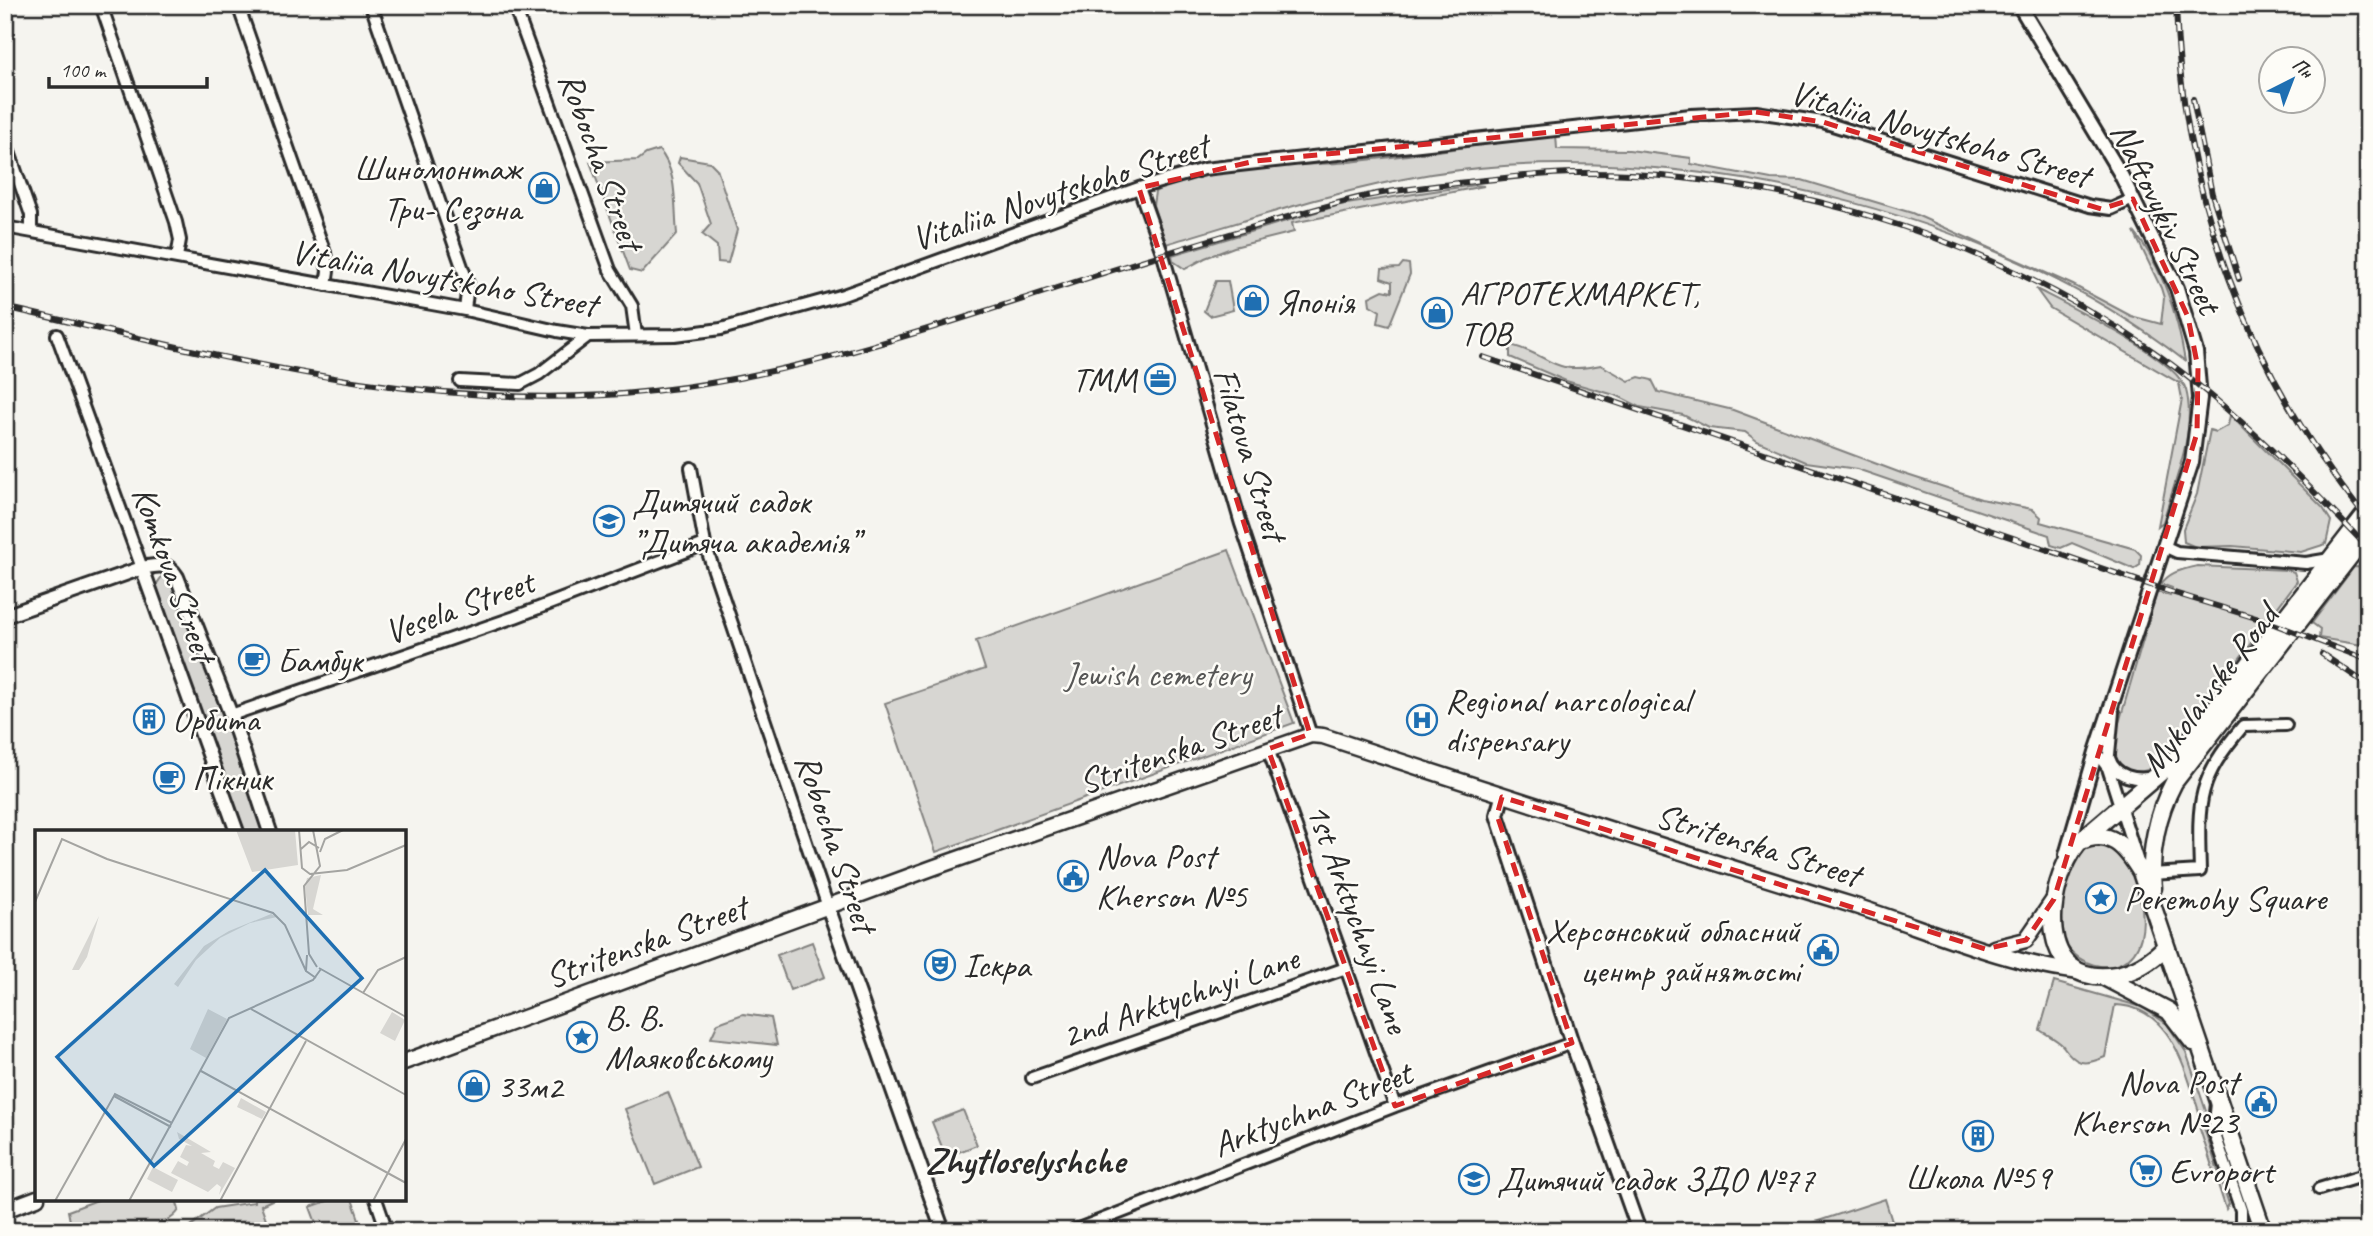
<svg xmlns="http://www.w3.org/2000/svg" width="2373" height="1236" viewBox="0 0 2373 1236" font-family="Caveat,sans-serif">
<rect width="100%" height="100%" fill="#f5f4ef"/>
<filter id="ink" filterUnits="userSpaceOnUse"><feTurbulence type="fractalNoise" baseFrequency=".0143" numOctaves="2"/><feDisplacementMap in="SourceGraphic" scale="14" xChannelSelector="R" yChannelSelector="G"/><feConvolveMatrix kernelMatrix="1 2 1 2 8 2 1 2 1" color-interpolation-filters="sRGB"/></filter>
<g filter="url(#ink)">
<path fill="#d7d6d2" stroke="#81807e" stroke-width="2" d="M1556,134l1,15 72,1 62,8v6l80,15 31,1 110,33 161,72 58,31 30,8 3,-26 -3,-10 -27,-56c29,34 44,86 51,129 -196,-153 -509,-225 -754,-187 -90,15 -177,44 -265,70l-13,-39 2,-13c50,-32 137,-24 194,-30 69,-7 138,-18 207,-28z
M659,150c19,21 15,56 18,84l-35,39 -12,-3 -40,-108 48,-2 8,-6z
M680,157l30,5 7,7 20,61 -9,33 -10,-1 -1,-16 -15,-12 9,-10 -14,-41 -19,-20z
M1474,185l10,1 -192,37 2,9 -60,15 -29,11 -20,11 -12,-8 -1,-6 168,-50z
M1403,263l6,1 1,10 -21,52 -11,-3 2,-12 -10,-6 -1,-8 14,-7 9,2v-10l-11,-4 1,-9 17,-1z
M1216,281h12l5,29 -23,6 -6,-5z
M2036,289c31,16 142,69 150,101 11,41 -12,92 -23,132l-5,4 24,-127 -3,-16 -129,-75z
M1510,345c43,10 39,31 91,20l28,16 10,-4 13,3 6,12 75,18 168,63 80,26 51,10 9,8 -1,5 95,27 6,6 -1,10 -6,4 -62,-26 -11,5 -10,-3 -2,-10 -192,-66 -51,-7 -49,-21 -12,-9 -36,-4 -26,-13 -43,-8 -22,-11 -52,-15 -56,-24z
M2230,415l93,93 8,13 -5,23 -25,8 -69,-6 -36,1 -12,-5 -1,-13 14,-35 13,-64 6,2 12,-7z
M1229,550l65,173 -358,129 -51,-149 100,-34 -9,-28z
M2197,566l91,4 6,2 3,9 -136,183c-21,12 -46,12 -49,-17l45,-155 13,4 2,-8 -11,-4c10,-13 21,-14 36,-18z
M2354,567l14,1v78l-49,-8 1,-9 -8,-6z
M163,575l11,4 90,253h-20l-88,-247z
M2103,841l21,12c10,26 24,55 17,84 -13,51 -85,31 -85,-24 1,-9 7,-22 10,-31 7,-22 14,-34 37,-41z
M812,942l13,35 -35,13 -13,-35z
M2054,982l88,25 25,17 19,28 20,59 -2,17 25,76 -3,5 -29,-89 3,-5c-14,-43 -28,-109 -85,-110l-10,52c-21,9 -29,8 -42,-11 -5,-6 -16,-11 -23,-16z
M743,1014l28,4 6,27 -66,-7 7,-15z
M668,1092l30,75 -43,17 -30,-75z
M963,1110l14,35 -31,12 -14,-35z
M100,1199h76l3,11c-16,26 -79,21 -107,21l-4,-20z
M254,1199h20l-13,6 6,17 12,9h-95l31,-23 39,-6z
M333,1199h19l11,32h-44l-9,-24z
M1885,1199l10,32h-107z"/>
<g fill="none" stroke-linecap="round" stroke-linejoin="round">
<g stroke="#2b2b2b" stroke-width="16">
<path id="minor" d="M101,5l75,217 4,18 -3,17
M238,5l87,248 3,18 -2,14
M371,5l97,279 -3,26
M514,5l96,265 22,36 4,29
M5,140l26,75v16
M1139,188l24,67 78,269 70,211
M5,227l460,83 92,21 31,5 87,-1 46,-6 122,-34 296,-107 65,-19 487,-54 65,-3 67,10 267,84 21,3 22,-10
M57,335l85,233
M460,381l60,3 19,-10 49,-38
M691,468l14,76 123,363
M2166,547l11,5 129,11 24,-4
M231,715l284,-98 190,-73
M1268,749l127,357
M2096,752l12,16 29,91
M2109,758c6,19 27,23 45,19
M2108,765l5,-53
M2151,874l49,-3c-2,-70 -4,-90 43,-145l43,-1
M1032,1078l314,-110
M2217,1103l-3,29 27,78v12l-5,9
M2319,1189l49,-15
M376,1199l11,32
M1073,1231l322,-125 177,-63"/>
</g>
<g stroke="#2b2b2b" stroke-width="18">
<path id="tertiary" d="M2019,5l101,168 57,115 19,64 4,46 -8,64 -96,290 -30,103
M142,568l95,264
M5,616l137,-48c16,-3 26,-6 35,9l54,138 39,117
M1502,797l-5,18 75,228 67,188
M828,907l115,324"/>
</g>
<g stroke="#2b2b2b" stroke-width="19">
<path id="secondary" d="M1994,948l32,-8 28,-41
M404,1062l531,-195 376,-132 12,1c176,58 352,115 529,169 73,23 153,59 228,67
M5,1210l32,-12"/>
</g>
<g stroke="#2b2b2b" stroke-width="21">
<path id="primary" d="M2084,838l90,-77 194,-250
M2153,888c-4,-36 4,-74 21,-106l194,-249
M2166,946c-14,15 -30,25 -50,29 -82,14 -72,-90 -37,-133 31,-15 47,5 62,30l122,359
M2104,977l65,34 24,31"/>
</g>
<use href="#minor" stroke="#fdfcf7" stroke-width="10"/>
<use href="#tertiary" stroke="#fdfcf7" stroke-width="12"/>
<use href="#secondary" stroke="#fdfcf7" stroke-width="14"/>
<use href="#primary" stroke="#fdfcf7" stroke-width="16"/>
<g stroke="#2b2b2b" stroke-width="6">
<path id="rail" d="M2176,5c5,188 73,370 192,515
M2193,99l19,95 27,85
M5,307c213,49 428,109 648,84 130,-14 255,-55 379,-95 104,-34 209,-67 314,-95 36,-10 75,-13 112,-18 38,-4 76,-9 114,-10 199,-3 407,61 572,172 84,57 155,130 224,203
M1483,357l688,235 95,29 102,39
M2322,654l46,31"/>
</g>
<use href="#rail" stroke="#fdfcf7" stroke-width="3.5" stroke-dasharray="10" stroke-linecap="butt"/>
</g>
</g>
<path fill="none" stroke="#d62828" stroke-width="5" stroke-dasharray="14 9" stroke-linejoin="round" d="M1756,112l67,10 278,87 32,-10 55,118 10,51 -1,65 -143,466 -28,41 -41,9 -483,-152 -5,18 75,228 -177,63 -127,-357 42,-15 -171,-546 116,-27z"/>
<defs>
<g id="shop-ring" transform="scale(1.575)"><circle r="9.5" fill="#fdfcf7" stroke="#1f6fb2" stroke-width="1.5"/><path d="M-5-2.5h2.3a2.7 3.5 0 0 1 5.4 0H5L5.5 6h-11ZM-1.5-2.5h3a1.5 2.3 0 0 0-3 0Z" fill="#1f6fb2"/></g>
<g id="office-ring" transform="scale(1.575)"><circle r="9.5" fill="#fdfcf7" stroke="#1f6fb2" stroke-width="1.5"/><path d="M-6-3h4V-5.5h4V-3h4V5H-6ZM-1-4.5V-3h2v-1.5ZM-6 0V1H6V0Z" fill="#1f6fb2"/></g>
<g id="school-ring" transform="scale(1.575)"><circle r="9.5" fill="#fdfcf7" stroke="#1f6fb2" stroke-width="1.5"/><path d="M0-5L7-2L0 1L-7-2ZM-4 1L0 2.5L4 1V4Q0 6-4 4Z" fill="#1f6fb2"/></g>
<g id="cafe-ring" transform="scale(1.575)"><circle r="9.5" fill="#fdfcf7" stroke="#1f6fb2" stroke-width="1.5"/><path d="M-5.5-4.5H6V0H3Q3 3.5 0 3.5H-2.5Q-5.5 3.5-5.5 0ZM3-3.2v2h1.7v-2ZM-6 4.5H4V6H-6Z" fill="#1f6fb2"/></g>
<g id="building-ring" transform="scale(1.575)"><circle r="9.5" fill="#fdfcf7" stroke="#1f6fb2" stroke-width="1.5"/><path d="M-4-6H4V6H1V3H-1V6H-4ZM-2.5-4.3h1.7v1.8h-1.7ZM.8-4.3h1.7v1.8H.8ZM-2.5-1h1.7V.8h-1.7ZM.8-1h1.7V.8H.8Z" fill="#1f6fb2"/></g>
<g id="hospital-ring" transform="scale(1.575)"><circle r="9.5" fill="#fdfcf7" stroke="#1f6fb2" stroke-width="1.5"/><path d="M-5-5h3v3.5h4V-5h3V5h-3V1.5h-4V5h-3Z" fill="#1f6fb2"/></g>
<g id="civic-ring" transform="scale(1.575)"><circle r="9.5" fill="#fdfcf7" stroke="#1f6fb2" stroke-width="1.5"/><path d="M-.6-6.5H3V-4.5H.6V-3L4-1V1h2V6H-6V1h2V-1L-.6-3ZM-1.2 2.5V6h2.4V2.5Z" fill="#1f6fb2"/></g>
<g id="sight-ring" transform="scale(1.575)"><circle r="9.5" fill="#fdfcf7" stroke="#1f6fb2" stroke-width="1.5"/><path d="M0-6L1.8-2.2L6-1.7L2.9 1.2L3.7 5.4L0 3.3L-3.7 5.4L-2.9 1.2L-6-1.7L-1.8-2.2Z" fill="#1f6fb2"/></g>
<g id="theatre-ring" transform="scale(1.575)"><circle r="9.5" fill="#fdfcf7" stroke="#1f6fb2" stroke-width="1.5"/><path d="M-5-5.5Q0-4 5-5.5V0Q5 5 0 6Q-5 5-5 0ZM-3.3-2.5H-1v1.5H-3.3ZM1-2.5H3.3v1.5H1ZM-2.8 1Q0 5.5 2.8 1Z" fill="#1f6fb2"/></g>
<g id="supermarket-ring" transform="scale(1.575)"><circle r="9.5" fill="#fdfcf7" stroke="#1f6fb2" stroke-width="1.5"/><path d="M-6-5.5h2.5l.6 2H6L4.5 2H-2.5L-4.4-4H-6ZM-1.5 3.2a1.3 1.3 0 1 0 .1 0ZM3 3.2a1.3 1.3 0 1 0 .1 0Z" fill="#1f6fb2"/></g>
</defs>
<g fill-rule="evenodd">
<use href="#shop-ring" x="544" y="188"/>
<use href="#shop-ring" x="1253" y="301"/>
<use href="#shop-ring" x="1437" y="313"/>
<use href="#office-ring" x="1160" y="379"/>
<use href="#school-ring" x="609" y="521"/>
<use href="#cafe-ring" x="254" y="660"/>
<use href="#building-ring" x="149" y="719"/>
<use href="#hospital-ring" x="1422" y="720"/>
<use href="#cafe-ring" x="169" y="778"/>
<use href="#civic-ring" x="1073" y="876"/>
<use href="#sight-ring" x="2101" y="898"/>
<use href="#civic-ring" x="1823" y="950"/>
<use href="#theatre-ring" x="940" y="965"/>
<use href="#sight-ring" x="582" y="1037"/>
<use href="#shop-ring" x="474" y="1086"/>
<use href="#civic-ring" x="2261" y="1102"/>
<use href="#building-ring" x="1978" y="1136"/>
<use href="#supermarket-ring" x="2146" y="1171"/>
<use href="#school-ring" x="1474" y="1179"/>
</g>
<g text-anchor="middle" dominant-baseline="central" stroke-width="5" stroke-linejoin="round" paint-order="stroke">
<g font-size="35" fill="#2b2b2b" stroke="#fdfcf7">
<text transform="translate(1940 134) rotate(16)">Vitaliia Novytskoho Street</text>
<text transform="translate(601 161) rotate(70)">Robocha Street</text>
<text transform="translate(1060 192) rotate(-18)">Vitaliia Novytskoho Street</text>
<text transform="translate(2166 218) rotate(64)">Naftovykiv Street</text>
<text transform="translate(444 278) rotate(10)">Vitaliia Novytskoho Street</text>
<text transform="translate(1250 454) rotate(73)">Filatova Street</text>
<text transform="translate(174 574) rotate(70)">Komkova Street</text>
<text transform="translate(459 607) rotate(-20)">Vesela Street</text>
<text transform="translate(2209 690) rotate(-53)">Mykolaivske Road</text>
<text transform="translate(1180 749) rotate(-19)">Stritenska Street</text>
<text transform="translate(836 843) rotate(71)">Robocha Street</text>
<text transform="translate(1758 845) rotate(17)">Stritenska Street</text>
<text transform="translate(1358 918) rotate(70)">1st Arktychnyi Lane</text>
<text transform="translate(646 942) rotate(-20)">Stritenska Street</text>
<text transform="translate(1180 997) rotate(-19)">2nd Arktychnyi Lane</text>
<text transform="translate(1312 1109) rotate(-21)">Arktychna Street</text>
</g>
<g font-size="35" fill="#2b2b2b" stroke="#fdfcf7" text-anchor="start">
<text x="521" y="168" text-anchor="end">Шиномонтаж<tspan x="521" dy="40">Три- Сезона</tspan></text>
<text x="1460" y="293">АГРОТЕХМАРКЕТ,<tspan x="1460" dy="40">ТОВ</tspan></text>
<text x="1276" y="301">Японія</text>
<text x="1137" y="379" text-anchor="end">TMM</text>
<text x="632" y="501">Дитячий садок<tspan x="632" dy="40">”Дитяча академія”</tspan></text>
<text x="277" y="660">Бамбук</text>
<text x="1445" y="700">Regional narcological<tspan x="1445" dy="40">dispensary</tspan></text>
<text x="172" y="719">Орбита</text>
<text x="192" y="778">Пікник</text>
<text x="1096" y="856">Nova Post<tspan x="1096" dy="40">Kherson №5</tspan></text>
<text x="2124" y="898">Peremohy Square</text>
<text x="1800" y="930" text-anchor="end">Херсонський обласний<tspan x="1800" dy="40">центр зайнятості</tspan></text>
<text x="963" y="965">Іскра</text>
<text x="605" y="1017">В. В.<tspan x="605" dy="40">Маяковському</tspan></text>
<text x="2238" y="1082" text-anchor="end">Nova Post<tspan x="2238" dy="40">Kherson №23</tspan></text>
<text x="497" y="1086">33м2</text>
<text x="2169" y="1171">Evroport</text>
<text x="1978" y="1177" text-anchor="middle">Школа №59</text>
<text x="1497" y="1179">Дитячий садок ЗДО №77</text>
</g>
<g font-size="35" fill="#565655" stroke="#fdfcf7">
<text x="1158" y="674">Jewish cemetery</text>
</g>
<g font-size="37" font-weight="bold" fill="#2b2b2b" stroke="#fdfcf7">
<text x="1025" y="1160">Zhytloselyshche</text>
</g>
</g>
<g transform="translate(35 830)">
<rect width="371" height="371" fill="#f5f4ef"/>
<path d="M201,0h59l3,35 -46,7zM286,45l-8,34 10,6h-15l-3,-29 2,-8zM236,84l6,3 -27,6 -30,15 -24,22 -18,27 -4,-3 30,-38 25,-15zM64,86l-12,41 -8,13h-7zM173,179l19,10 -21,39 -16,-9zM357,182l13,8 -10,21 -15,-8zM206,268l25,14 -4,7 -25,-12zM142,302l34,20 -10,1 14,8 -2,5 6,3 4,-7 12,6 -16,27 2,-8 -4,-3 -9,8 -37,-19 7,-12 9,5 2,-4 -9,-5 6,-12 6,1 -13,-7zM118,337l25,13 -6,12 -25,-13z" fill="#d7d6d2"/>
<path fill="none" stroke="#a4a4a1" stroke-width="2" d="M264,0l3,38 8,6 37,-4 59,-25M278,0l7,36 -16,20 5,68 8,13M266,19l8,-7 10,6M285,22l5,-13 18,-9M0,72l27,-63 45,20 166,54 12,12 21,46M272,125l-1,16 10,7M284,138l87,49M328,163l15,-23 28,-13M216,179l155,86M166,241l205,112M79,266l57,31M20,371l60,-107 57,29M94,371l100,-183 84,-38 8,-11M185,371l86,-160M338,371l33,-62"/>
<path fill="#1f6fb2" fill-opacity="0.15" stroke="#1f6fb2" stroke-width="3.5" d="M230,40l97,108 -208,188 -97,-109z"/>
<rect width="371" height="371" fill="none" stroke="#2b2b2b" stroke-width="3.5"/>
</g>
<rect width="2373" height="1236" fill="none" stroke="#fdfcf7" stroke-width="28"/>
<rect x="14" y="14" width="2345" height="1208" fill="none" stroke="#2b2b2b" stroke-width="2.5" filter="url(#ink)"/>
<g transform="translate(2292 80) rotate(42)"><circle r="33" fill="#fdfcf7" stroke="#a9a8a5" stroke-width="2"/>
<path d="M0-5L12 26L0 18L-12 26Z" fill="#1f6fb2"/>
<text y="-10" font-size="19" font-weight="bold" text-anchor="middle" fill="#2b2b2b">Пн</text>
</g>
<path d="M49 77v10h158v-10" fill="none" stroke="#2b2b2b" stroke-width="3.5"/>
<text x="60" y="77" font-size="21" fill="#2b2b2b" stroke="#fdfcf7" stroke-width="5" paint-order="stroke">100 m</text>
</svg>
